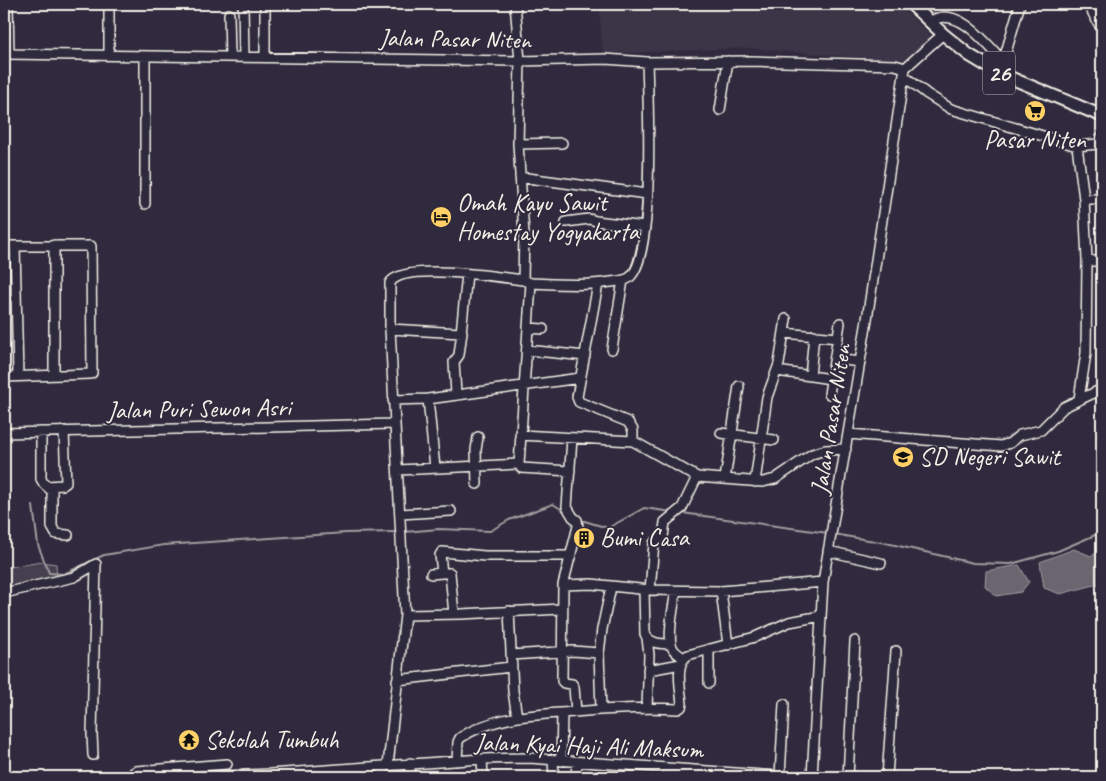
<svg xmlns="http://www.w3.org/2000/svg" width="1106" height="781" viewBox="0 0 1106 781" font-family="Caveat,sans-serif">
<rect width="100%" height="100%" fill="#2f2a3d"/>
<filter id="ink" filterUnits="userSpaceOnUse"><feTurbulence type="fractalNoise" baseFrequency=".02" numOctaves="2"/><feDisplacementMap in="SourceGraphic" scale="10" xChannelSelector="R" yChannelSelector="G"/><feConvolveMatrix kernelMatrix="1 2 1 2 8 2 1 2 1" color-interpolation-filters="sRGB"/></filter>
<g filter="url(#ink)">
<path fill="#3b3647" d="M599,4h299l37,36 -32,21 -156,-13 -144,6z"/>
<path fill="#454050" stroke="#9c989c" d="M42,562l14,2 1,15 -53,12v-23z"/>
<path fill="#6a6670" stroke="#a19ea0" d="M1074,549l17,7 11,-6v33l-42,11 -16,-6 -4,-26z
M1019,565l10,17 -8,10 -25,4 -11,-10 1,-15z"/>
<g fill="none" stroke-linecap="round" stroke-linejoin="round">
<path stroke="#a19ea0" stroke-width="2" d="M33,506l5,39 11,28 15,1 40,-19 60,-10 182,-12 51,-1
M682,513l146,20
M581,520l27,8 36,-20 28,4
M404,532l35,-3 51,2 19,-11 44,-16 13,8
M833,534l53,9 87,20 38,1 47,-13 44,-19"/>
<g stroke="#f4f1e8" stroke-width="12">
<path id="minor" d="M8,4l1,50
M243,4l1,53
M265,4v53
M515,4l5,57 -2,83 6,90 -1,46
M1088,4l14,26
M1088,4h14
M229,14l1,43
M930,22c26,-19 57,22 73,39
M4,54l516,7 85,-2 42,3 104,-1 144,4 10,3
M109,55v-51
M1002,66l18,-62
M904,76l23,18 24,15 126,37 21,-2 2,-2 2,-6
M720,110l8,-49
M518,144l44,-1
M1077,146l7,53 3,61 15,2
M520,177l127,17
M1084,199h18
M145,204v-148
M566,222l23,-3 7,2 49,6
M54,245v130
M4,246h87l1,127 -2,1 -86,3
M15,246l3,130
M598,284l-21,113 2,5 49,20 5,8v11l64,36 66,5 12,-3 37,-25 13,-4 21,-1
M528,328l15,1
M390,329l71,4 6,-59
M784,333l54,5
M612,349l11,-69
M527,350l58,6
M835,359l25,3
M777,371l54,8
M810,376l4,-41
M456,394l-2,-32 5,-7 3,-23
M829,394l11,-71
M428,399l152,-21
M1079,399l7,-46 1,-93
M393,400l35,-1 7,69
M41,432v47l3,5 8,7v36l4,7 12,1
M4,433l391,-9
M721,433l53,7
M848,434l153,12 9,-3 10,-8 21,-5 23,-23 38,-18
M520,435l113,6
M572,439l-5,68 6,10 4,3 1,6 -15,59 -1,96 2,2 8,1 2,3 2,25
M519,464l2,4 49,3
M398,470l121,-6 12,-181
M725,479l14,-93
M755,482l12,-85 12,-33 7,-45
M477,484l-1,-34 2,-13
M47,486l16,-1 3,-2 -2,-52
M400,514l51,-3
M828,551l53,12
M431,574l11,-1
M563,585l28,-1 59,6 71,1 102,-9
M644,590l1,44c4,10 17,10 26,10
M650,590l4,-47 9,-6 2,-15 17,-14 15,-31
M676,591c-2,13 -9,44 -4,56 2,5 7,8 12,11
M721,591l7,54
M4,593l70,-16 22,-13 -4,170 1,21
M509,611l4,80 4,26
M454,614l-4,-41h-8l-2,-18 2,-3 43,4h86
M405,615l56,-1 101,-5
M647,638l2,17 -2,53
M511,655l62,-4 26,2
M648,670l33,-6
M397,680l114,-13
M709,683v-34
M601,710l-2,-57 3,-24 9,-42
M482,759l1,18
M553,760l1,17
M457,761l1,-19 2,-4c34,-23 75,-23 114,-26 35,-3 69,-5 104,-3l3,-2 1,-3c-1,-14 -8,-41 6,-49l67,-18 34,-15 32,-6
M561,761l1,-48
M410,763v14
M388,765l17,-150 -15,-286v-46c12,-21 110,-6 133,-3l8,3c27,1 54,3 80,-1 5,-1 11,-1 16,-3 29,-12 21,-184 20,-217
M383,766l1,11
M780,776l4,-72
M132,777l1,-4 3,-2 91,-7
M205,777l65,-3 212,-15 47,-1 263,19
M576,777l1,-15
M812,777l11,-195 43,-256 39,-258 38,-34
M848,777l7,-136
M887,777l9,-126"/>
</g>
<g stroke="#f4f1e8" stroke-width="15">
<path id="major" d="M911,4l32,30 26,21 30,18 103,43"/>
</g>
<use href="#minor" stroke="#2f2a3d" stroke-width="9"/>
<use href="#major" stroke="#2f2a3d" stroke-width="11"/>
</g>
</g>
<defs>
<g id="supermarket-disc" transform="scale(1.125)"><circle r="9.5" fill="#ffd166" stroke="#2f2a3d"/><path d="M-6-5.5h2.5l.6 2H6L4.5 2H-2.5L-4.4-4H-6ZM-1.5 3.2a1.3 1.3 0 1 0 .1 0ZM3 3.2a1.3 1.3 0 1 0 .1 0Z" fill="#111"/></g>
<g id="hotel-disc" transform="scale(1.125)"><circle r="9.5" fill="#ffd166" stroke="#2f2a3d"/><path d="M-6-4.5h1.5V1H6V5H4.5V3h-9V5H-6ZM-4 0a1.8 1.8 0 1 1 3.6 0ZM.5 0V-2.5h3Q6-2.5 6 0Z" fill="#111"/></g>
<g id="school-disc" transform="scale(1.125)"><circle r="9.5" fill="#ffd166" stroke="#2f2a3d"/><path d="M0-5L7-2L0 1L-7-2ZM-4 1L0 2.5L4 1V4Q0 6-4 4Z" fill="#111"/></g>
<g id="building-disc" transform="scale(1.125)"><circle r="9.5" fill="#ffd166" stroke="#2f2a3d"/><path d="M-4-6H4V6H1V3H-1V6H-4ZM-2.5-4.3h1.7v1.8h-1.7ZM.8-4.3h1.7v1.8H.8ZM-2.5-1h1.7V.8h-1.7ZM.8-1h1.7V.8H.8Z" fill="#111"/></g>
<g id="temple-disc" transform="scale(1.125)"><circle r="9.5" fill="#ffd166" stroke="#2f2a3d"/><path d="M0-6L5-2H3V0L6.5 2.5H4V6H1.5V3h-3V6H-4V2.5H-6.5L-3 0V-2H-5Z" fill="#111"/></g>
</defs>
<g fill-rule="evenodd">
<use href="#supermarket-disc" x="1035" y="111"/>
<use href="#hotel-disc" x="441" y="217"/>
<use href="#school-disc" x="903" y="457"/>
<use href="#building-disc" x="584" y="538"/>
<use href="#temple-disc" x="189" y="740"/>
</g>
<g text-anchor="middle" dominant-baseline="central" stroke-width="4" stroke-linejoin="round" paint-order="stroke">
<rect fill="#2f2a3d" stroke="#b9b5b5" stroke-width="1" x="983" y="51.5" width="32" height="43" rx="4"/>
<g font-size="24" font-weight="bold" fill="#f4f1e8">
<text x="999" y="73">26</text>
</g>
<g font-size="25" fill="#f4f1e8" stroke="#2f2a3d">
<text transform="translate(455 39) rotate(1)">Jalan Pasar Niten</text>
<text transform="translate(199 409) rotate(-1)">Jalan Puri Sewon Asri</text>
<text transform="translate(831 419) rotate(-81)">Jalan Pasar Niten</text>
<text transform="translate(589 746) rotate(2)">Jalan Kyai Haji Ali Maksum</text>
</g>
<g font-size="25" fill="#f4f1e8" stroke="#2f2a3d" text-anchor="start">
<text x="1035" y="140" text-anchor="middle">Pasar Niten</text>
<text x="457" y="203">Omah Kayu Sawit<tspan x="457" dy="29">Homestay Yogyakarta</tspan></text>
<text x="919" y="457">SD Negeri Sawit</text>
<text x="600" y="538">Bumi Casa</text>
<text x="205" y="740">Sekolah Tumbuh</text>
</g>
</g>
<rect width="1106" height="781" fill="none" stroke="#2f2a3d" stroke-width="20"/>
<rect x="10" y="10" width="1086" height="761" fill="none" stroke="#f4f1e8" stroke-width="2" filter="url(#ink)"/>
</svg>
